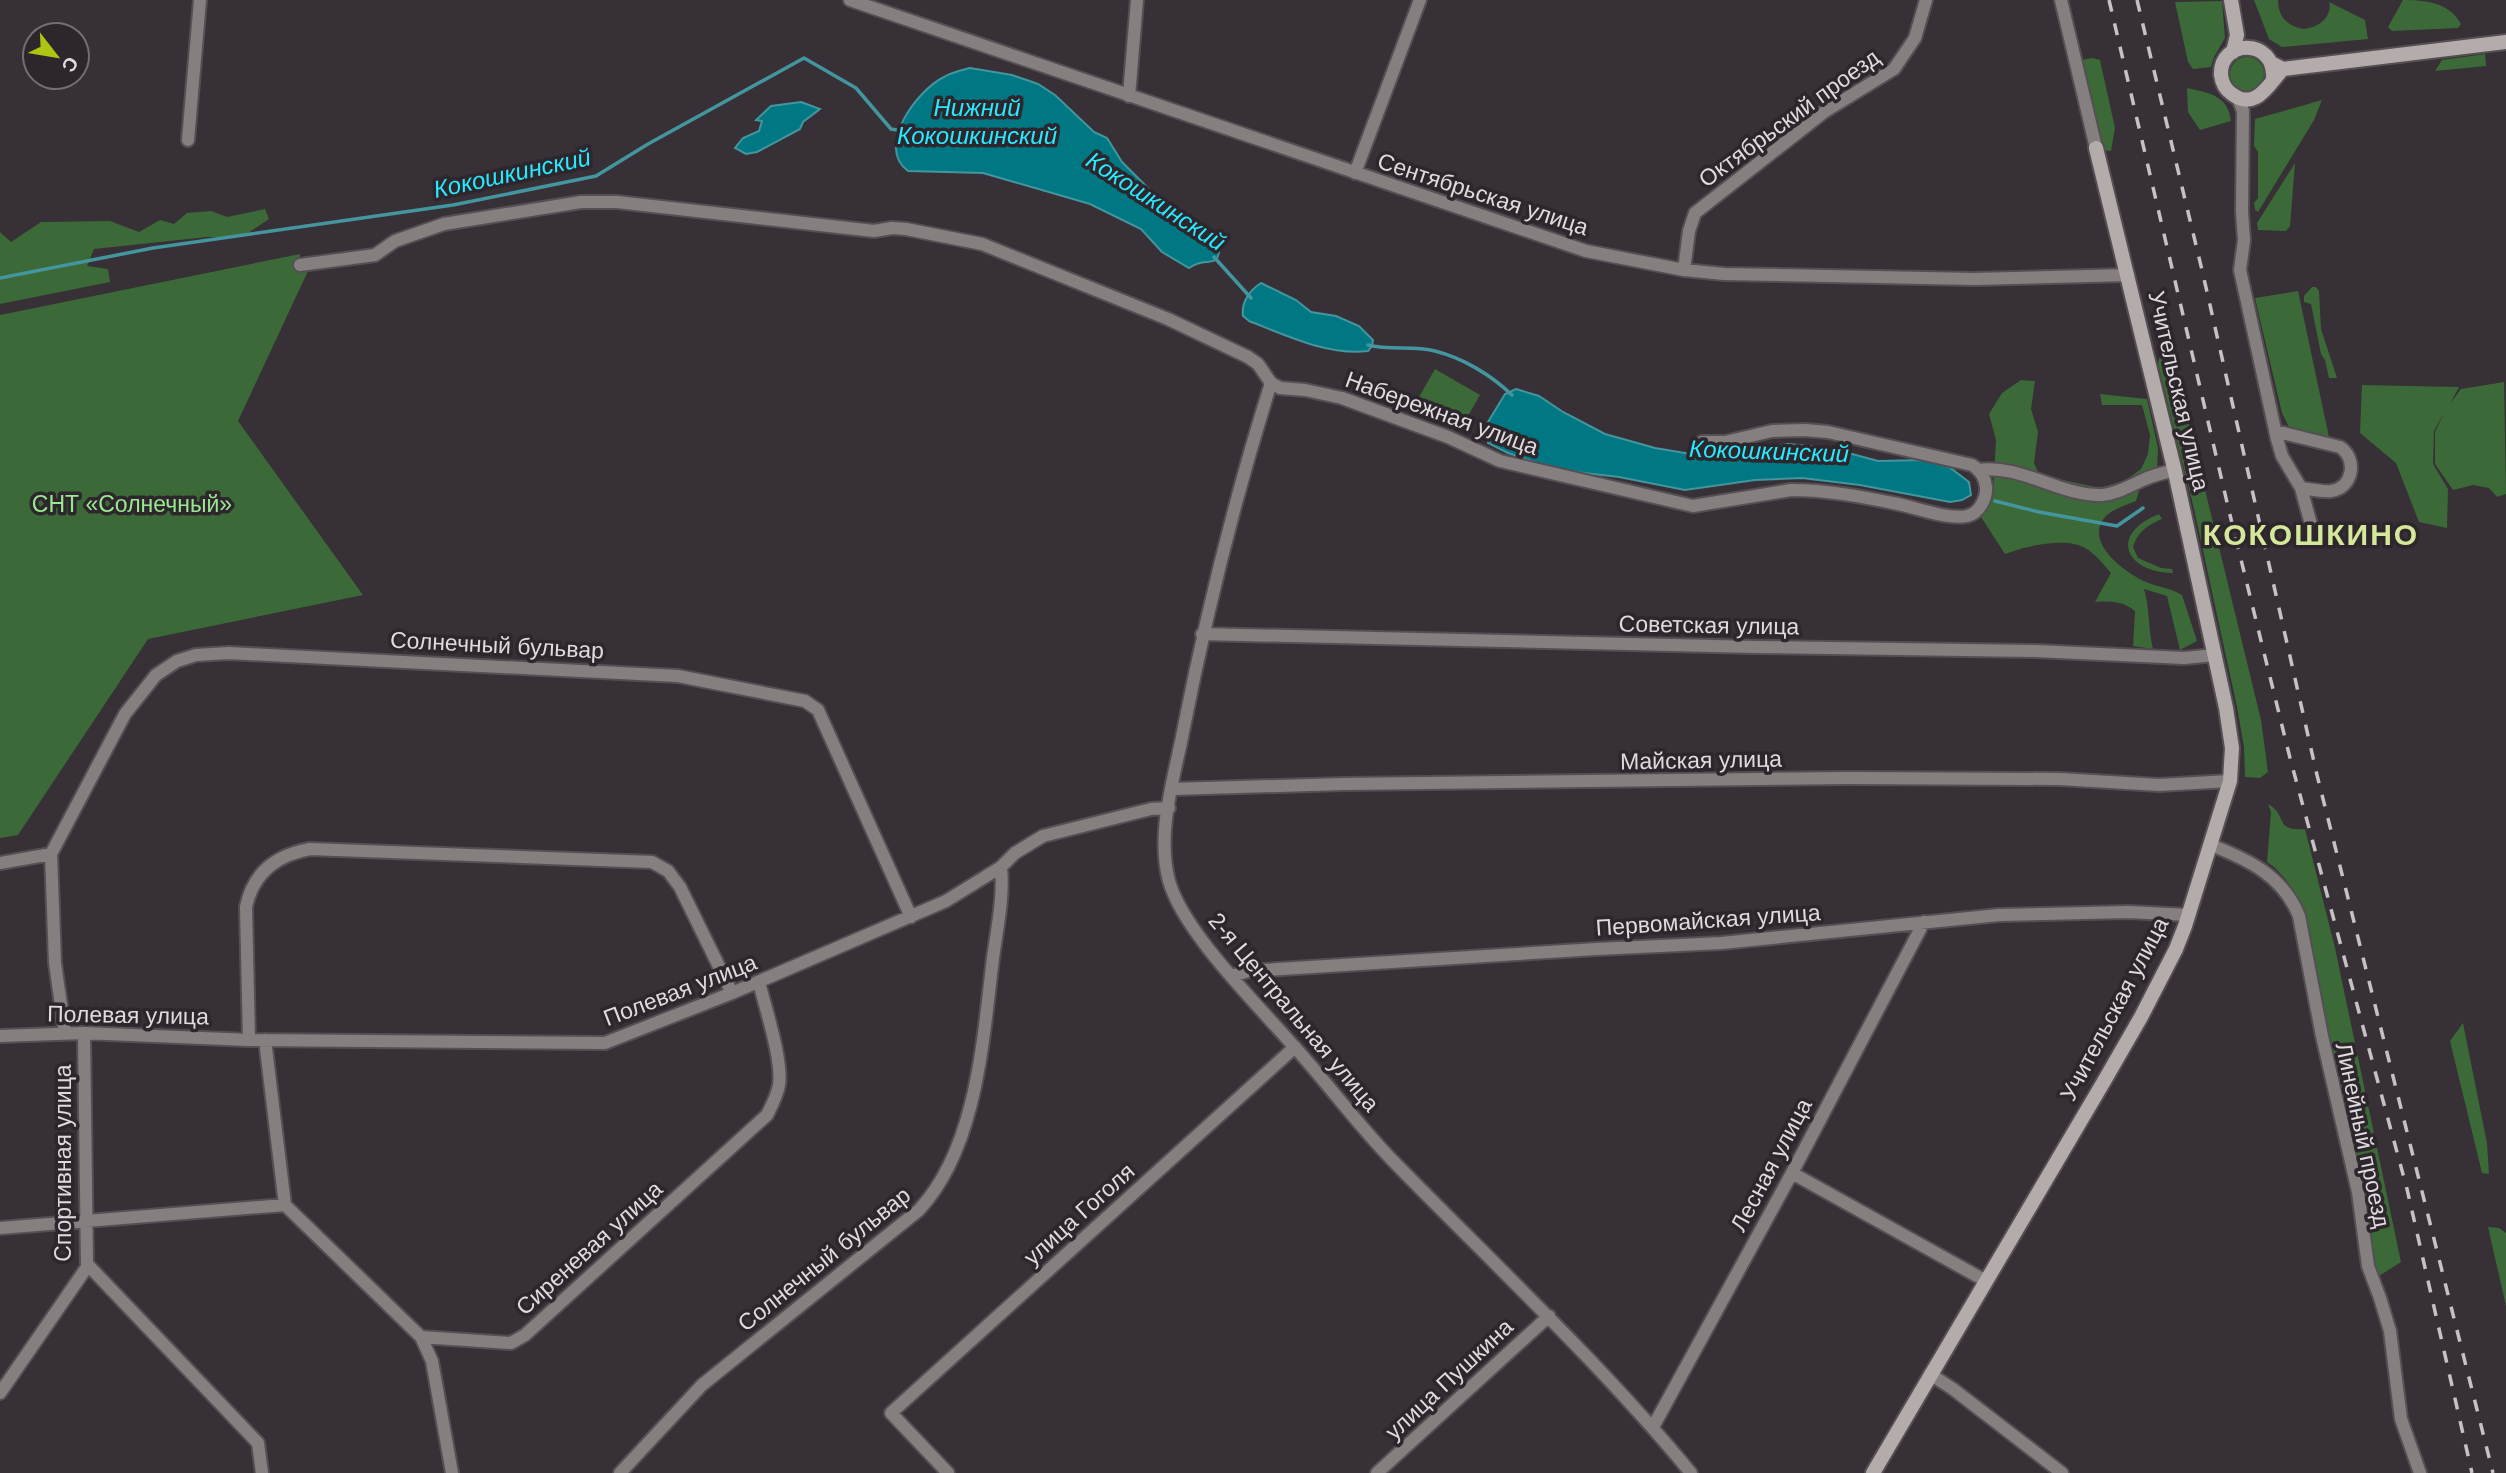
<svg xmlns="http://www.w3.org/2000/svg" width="2506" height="1473" viewBox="0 0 2506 1473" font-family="Arial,sans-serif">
<rect width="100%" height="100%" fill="#373036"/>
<path fill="#3b6937" d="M2254,0h24c0,16 9,26 25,29 17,-1 30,-14 26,-27l36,18 3,19 -86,8 -13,-8z
M2403,0c22,0 46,2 58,24l-3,4 -66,3 -4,-4z
M2222,1l3,37 -11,19 -3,10 -18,2 -5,-7 -13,-60z
M2485,54l1,12 -51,5 7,-11z
M2230 74a17 17 0 1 1 34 0a17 17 0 1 1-34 0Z
M2093,58l7,2 15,68 -4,23 -9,-1 -20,-90z
M2187,88c22,5 41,7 44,33l-31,9 -12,-18z
M2322,100l-8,20 -56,92 -3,-2 -1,-7 4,-5v-46l-4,-6 1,-27z
M2295,163l-5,63 -4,5 -28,-1 -1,-7z
M265,209l4,10 -27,18h-35l-113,12 -7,17 21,3 2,13 -110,22v-72l11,10 30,-20 69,-1 29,11 21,-12 14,4 13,-11 24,-2 16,6z
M300,254v11l8,6 -70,150 125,174 -215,44 -130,196 -18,3v-523z
M2312,287h4l3,4 2,38 16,49h-8l-4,-18 -4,-6 -10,-50 -7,-2v-6z
M2298,291l31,146 -40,-10 -7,-14 -27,-115z
M2166,329l95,391 7,52 -8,6 -15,-1 -1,-30 -7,-40 -43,-198 -36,-145z
M1435,369l45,26 -20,35 -45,-26z
M2021,380l14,1 -4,28 7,23 -4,31 7,16 22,1 37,8 26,-8 15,-11 7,-15 2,-19 -8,-30h-40l-2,-11 47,5 11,49 -1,23 -13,3 -8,27c-10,4 -23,8 -30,15 -24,25 19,57 40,66 12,5 25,6 36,13l15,46 -17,9 -13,-54 -23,-7c6,19 4,40 9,60l-20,-3 2,-35c-13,-10 -24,-10 -40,-9l16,-29c-7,-8 -15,-18 -24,-24 -20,-13 -61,-3 -82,5l-24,-37 12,-23 3,-54 -7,-26 13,-21z
M2504,382l2,112 -9,3 -8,-9 -16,-3 -20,5 -18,-26v-32l9,-19 -10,18 -1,33 15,25 -1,39 -28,-6 -23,-59 -36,-30 2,-48 97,2 -9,17 11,-15z
M2159,514l3,5c-14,6 -25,13 -29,28l5,11 23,10 11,1 1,4c-49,-1 -64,-39 -14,-59z
M2268,804c21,12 5,27 37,25l30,119 66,314 -22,14 -4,-7 -71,-356c-6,-18 -21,-41 -37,-51l4,-50z
M2463,1023l24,120 2,31 -7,-1 -32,-132z
M2488,1227l11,1 7,5v73z"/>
<path fill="#007883" stroke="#43959e" stroke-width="2" d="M970,68l42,7 26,9 17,11 39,37 13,6 15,24 30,30 64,52 3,8 -2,7c-8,6 -14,-1 -28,9l-27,-16 -21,-23 -51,-25 -107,-31 -75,-2c-33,-24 9,-81 36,-94 8,-5 18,-7 26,-9z
M801,102l19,7 -17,13 -3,7 -43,23 -11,2 -11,-6 8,-10 16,-7 3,-10 -6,-1 15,-14z
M1261,283l35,17 15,12 25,4 23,10 14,14 -1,6 -4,5c-40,5 -83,-16 -119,-30l-6,-5c-2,-14 7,-26 18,-33z
M1516,389l23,7 24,16 42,22 50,14 54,9 79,-13 42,4 48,13 48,-1 23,7 20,15 2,13 -9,5 -12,2 -90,-17 -58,-7 -47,2 -70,10 -66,-13 -61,-7 -50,-17 -20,-10v-21l17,-28z"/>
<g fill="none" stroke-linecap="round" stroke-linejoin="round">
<path stroke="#43959e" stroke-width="3.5" d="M1214,257l37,41
M0,278l153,-30 300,-43 143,-29 52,-32 156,-86 52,30 35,41 12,2
M1368,345c22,6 46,0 67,6 28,7 56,24 77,44
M1995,501l44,11 78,14 26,-18"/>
<g stroke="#554f54" stroke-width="16">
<path id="street" d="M850,0l736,251 98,19 40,4 250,5 154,-4
M2061,0l35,148
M1129,96l8,-96
M2238,98l5,13 -1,101 2,28 -4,30 37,169 5,17 19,32 11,40
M188,140l12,-140
M1355,173l65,-173
M300,265l75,-10 20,-14 49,-17 137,-22h36l257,29 18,-3 14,1 76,15 186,75 80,38 10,7 13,19
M1684,270l5,-39 6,-18 129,-101 70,-43 21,-31 11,-38
M1271,383c-36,114 -65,232 -88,349 -9,47 -27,101 -14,149 14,50 86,121 121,161 37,40 69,85 107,123 100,102 203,198 294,308
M1271,383l9,5 25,2 37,8 106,39 52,24 193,45 98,-16c37,0 72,7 107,14 19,4 51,16 69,12 12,-2 20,-18 19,-29 -1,-10 -6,-17 -14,-22l-144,-33 -23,-2 -33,1 -47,11h-23
M2275,431l65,16c18,12 13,41 -9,44 -10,1 -21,-2 -30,-3
M1978,470c44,-6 81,26 124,25 15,-1 27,-9 41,-15 10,-5 21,-7 31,-10
M1202,634l553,13 281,4 148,7 31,-3
M1172,789l172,-5 504,-6 212,1 99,6 71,-4
M2211,845c38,15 72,31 88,71l23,120 36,156 10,74 12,32 10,33 11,88 19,54
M0,863l51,-9
M1232,976l16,-5 349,-22 125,-6 277,-28 129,-3 61,3
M65,1033l-10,-70 -4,-109 74,-140 31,-39 21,-14 19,-6 33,-2 449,23 127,25 13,9 93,207
M0,1036l84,-3 165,7 356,3 127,-50 214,-92 55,-34 14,-14 28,-17 108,-27 18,-1
M249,1040l-3,-133c7,-34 30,-52 64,-58l342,13 16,9 12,16 52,106
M265,1040l20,165 136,132 11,24 20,112
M1792,1173l194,108
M0,1228l285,-23
M87,1264l171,179 4,30
M421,1337l90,6 14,-8 242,-220c5,-10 10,-19 12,-30 4,-24 -14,-78 -20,-103
M1930,1374l23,15 109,84
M0,1393l87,-126 -3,-234
M1653,1427l139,-254 132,-251
M620,1473l82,-88 217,-175c58,-62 64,-171 74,-252 4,-29 11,-61 8,-91
M948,1473l-57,-60 404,-366
M1377,1473l172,-157"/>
</g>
<g stroke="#554f54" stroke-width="18">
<path id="secondary" d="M2231,0l6,35 -4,17
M2271,63l12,6 223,-27
M2273,79c3,-42 -54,-40 -52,-4 1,8 5,15 11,19 24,18 37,-11 51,-25
M1873,1473l230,-390 38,-66 35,-68 9,-23 45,-145 2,-33 -6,-40 -51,-236 -79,-324"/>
</g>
<use href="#street" stroke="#85807f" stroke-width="12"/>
<use href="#secondary" stroke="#b4acaa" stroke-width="14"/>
<path stroke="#c6c1c5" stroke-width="3.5" stroke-dasharray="12 12" stroke-linecap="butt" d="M2109,0l121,515 60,243 117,431 65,284
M2137,0l65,270 115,505 176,698"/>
</g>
<g text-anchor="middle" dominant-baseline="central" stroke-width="7" stroke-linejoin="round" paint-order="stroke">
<g font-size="23" fill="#dfdade" stroke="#2d262c">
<text transform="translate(1789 118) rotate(-36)">Октябрьский проезд</text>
<text transform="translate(1483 194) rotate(18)">Сентябрьская улица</text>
<text transform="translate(2179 391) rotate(77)">Учительская улица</text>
<text transform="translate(1442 413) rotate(20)">Набережная улица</text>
<text transform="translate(1709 625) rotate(1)">Советская улица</text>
<text transform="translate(497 645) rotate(3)">Солнечный бульвар</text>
<text transform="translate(1701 760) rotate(-1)">Майская улица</text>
<text transform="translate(1708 920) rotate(-4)">Первомайская улица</text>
<text transform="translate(680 990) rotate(-21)">Полевая улица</text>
<text transform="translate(2114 1009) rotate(-62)">Учительская улица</text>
<text transform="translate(1294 1012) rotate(50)">2-я Центральная улица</text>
<text transform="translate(128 1015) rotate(1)">Полевая улица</text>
<text transform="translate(2363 1135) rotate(78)">Линейный проезд</text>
<text transform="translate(63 1163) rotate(-90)">Спортивная улица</text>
<text transform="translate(1771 1165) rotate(-62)">Лесная улица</text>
<text transform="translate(1079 1214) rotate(-42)">улица Гоголя</text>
<text transform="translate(589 1248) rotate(-42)">Сиреневая улица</text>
<text transform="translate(824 1259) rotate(-39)">Солнечный бульвар</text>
<text transform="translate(1449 1379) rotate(-43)">улица Пушкина</text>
</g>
<g font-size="23" fill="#98e890" stroke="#2d262c">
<text x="132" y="504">СНТ «Солнечный»</text>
</g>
<g font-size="24" font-style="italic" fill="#27eafe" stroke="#2d262c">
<text x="977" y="107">Нижний<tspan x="977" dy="28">Кокошкинский</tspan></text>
<text transform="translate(512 173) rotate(-12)">Кокошкинский</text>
<text transform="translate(1156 201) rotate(33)">Кокошкинский</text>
<text transform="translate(1769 451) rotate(2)">Кокошкинский</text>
</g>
<g font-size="30" font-weight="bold" letter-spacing="2" fill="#d5e79a" stroke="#2d262c">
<text x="2311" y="534">КОКОШКИНО</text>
</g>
</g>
<g transform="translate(56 56) rotate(121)"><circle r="33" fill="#2d262c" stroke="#746e73" stroke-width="2"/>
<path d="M0-5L12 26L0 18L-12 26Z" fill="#acc612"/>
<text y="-10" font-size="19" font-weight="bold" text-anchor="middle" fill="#dfdade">С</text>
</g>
</svg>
